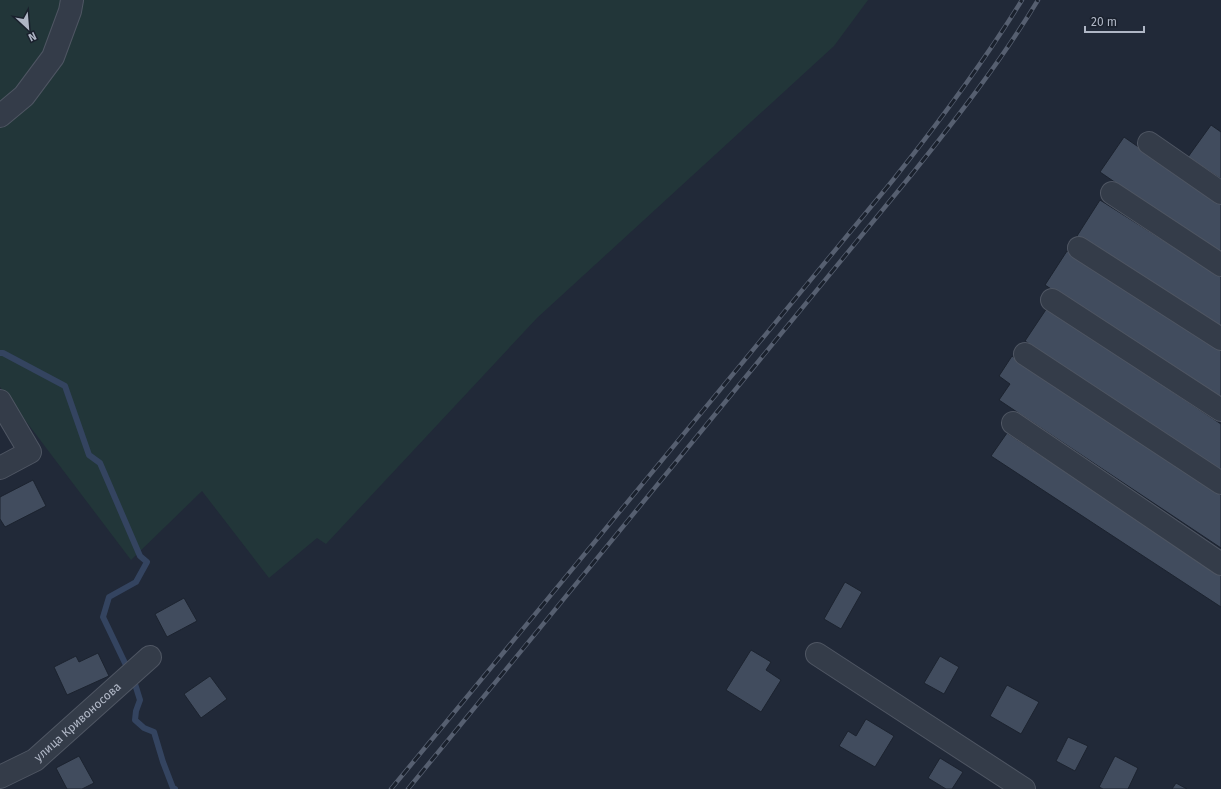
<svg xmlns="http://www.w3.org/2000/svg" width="1221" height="789" viewBox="0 0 1221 789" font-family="'Fira Sans',sans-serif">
<rect width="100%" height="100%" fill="#212938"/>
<path fill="#223639" d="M0,0h868l-34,46 -297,272 -211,226 -9,-6 -48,40 -67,-87 -71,69 -131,-173z"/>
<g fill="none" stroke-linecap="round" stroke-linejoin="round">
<path stroke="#344460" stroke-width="6" d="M0,353h3l62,33 24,69 11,8 40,93 7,6 -11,20 -27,15 -6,20 32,67 5,16 -4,11 -1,9 9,8 10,4 9,30 10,26 2,1"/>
</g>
<path fill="#414c5e" stroke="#1c232f" d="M1211,125l10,7v47l-33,-22z
M1124,137l97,67v51l-121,-83z
M1100,200l121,77v50l-144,-91z
M1067,251l154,99v49l-176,-114z
M1047,308l174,116v48l-196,-131z
M1012,356l209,139v53l-222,-148 11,-16 -11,-8z
M1007,433l214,141v33l-230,-151z
M33,480l13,26 -41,21 -5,-8v-22z
M845,582l17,10 -21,37 -17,-10z
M184,598l13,23 -30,16 -12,-23z
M751,650l20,12 -5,8 15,10 -20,32 -35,-22z
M98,653l11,23 -42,19 -13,-28 22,-11 3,6z
M940,656l19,11 -15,27 -20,-11z
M210,676l17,23 -26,19 -17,-24z
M1007,685l32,17 -18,32 -31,-18z
M866,719l28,17 -19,31 -36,-21 9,-15 8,5z
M1068,737l20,9 -13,25 -19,-10z
M79,756l15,27 -12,6h-15l-11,-21z
M1115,756l23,12 -10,21h-25l-4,-2z
M940,758l23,14 -11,17h-6l-18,-11z
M1176,783l11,6h-15z"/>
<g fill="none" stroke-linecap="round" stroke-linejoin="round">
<g stroke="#4f5663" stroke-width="24">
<g id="minor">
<path d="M0,116l24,-20 29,-39 17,-46 2,-11"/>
<path d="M1149,143l72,50"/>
<path d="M1112,193l109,72"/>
<path d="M1079,248l142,91"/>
<path d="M1052,300l169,110"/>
<path d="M1025,354l196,129"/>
<path d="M0,401l30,51 -30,16"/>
<path d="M1013,423l208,141"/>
<path d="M817,654l207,135"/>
<path id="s1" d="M0,777l35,-17 115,-103"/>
</g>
</g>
<use href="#minor" stroke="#343c49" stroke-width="22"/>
<g stroke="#565f70" stroke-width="4.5">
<path id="rail" d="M391,789l502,-609c46,-58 90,-117 129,-180
M408,789l504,-615c45,-56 89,-113 126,-174"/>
</g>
<use href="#rail" stroke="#1a212d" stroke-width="3" stroke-dasharray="9" stroke-linecap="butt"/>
</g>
<g text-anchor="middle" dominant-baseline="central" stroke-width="3" stroke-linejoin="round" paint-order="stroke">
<g font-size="12" fill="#afb6c5" stroke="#1a212d">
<text stroke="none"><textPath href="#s1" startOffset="96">улица Кривоносова</textPath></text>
</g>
</g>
<g transform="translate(28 28) rotate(154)" stroke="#1a212d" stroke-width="3" paint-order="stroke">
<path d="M0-3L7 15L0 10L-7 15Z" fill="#afb6c5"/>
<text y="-6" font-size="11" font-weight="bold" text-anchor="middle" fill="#afb6c5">N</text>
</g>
<path d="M1085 26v6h59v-6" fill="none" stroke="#afb6c5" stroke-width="2"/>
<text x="1091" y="26" font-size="12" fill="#afb6c5" stroke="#1a212d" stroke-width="3" paint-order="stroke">20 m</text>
</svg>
